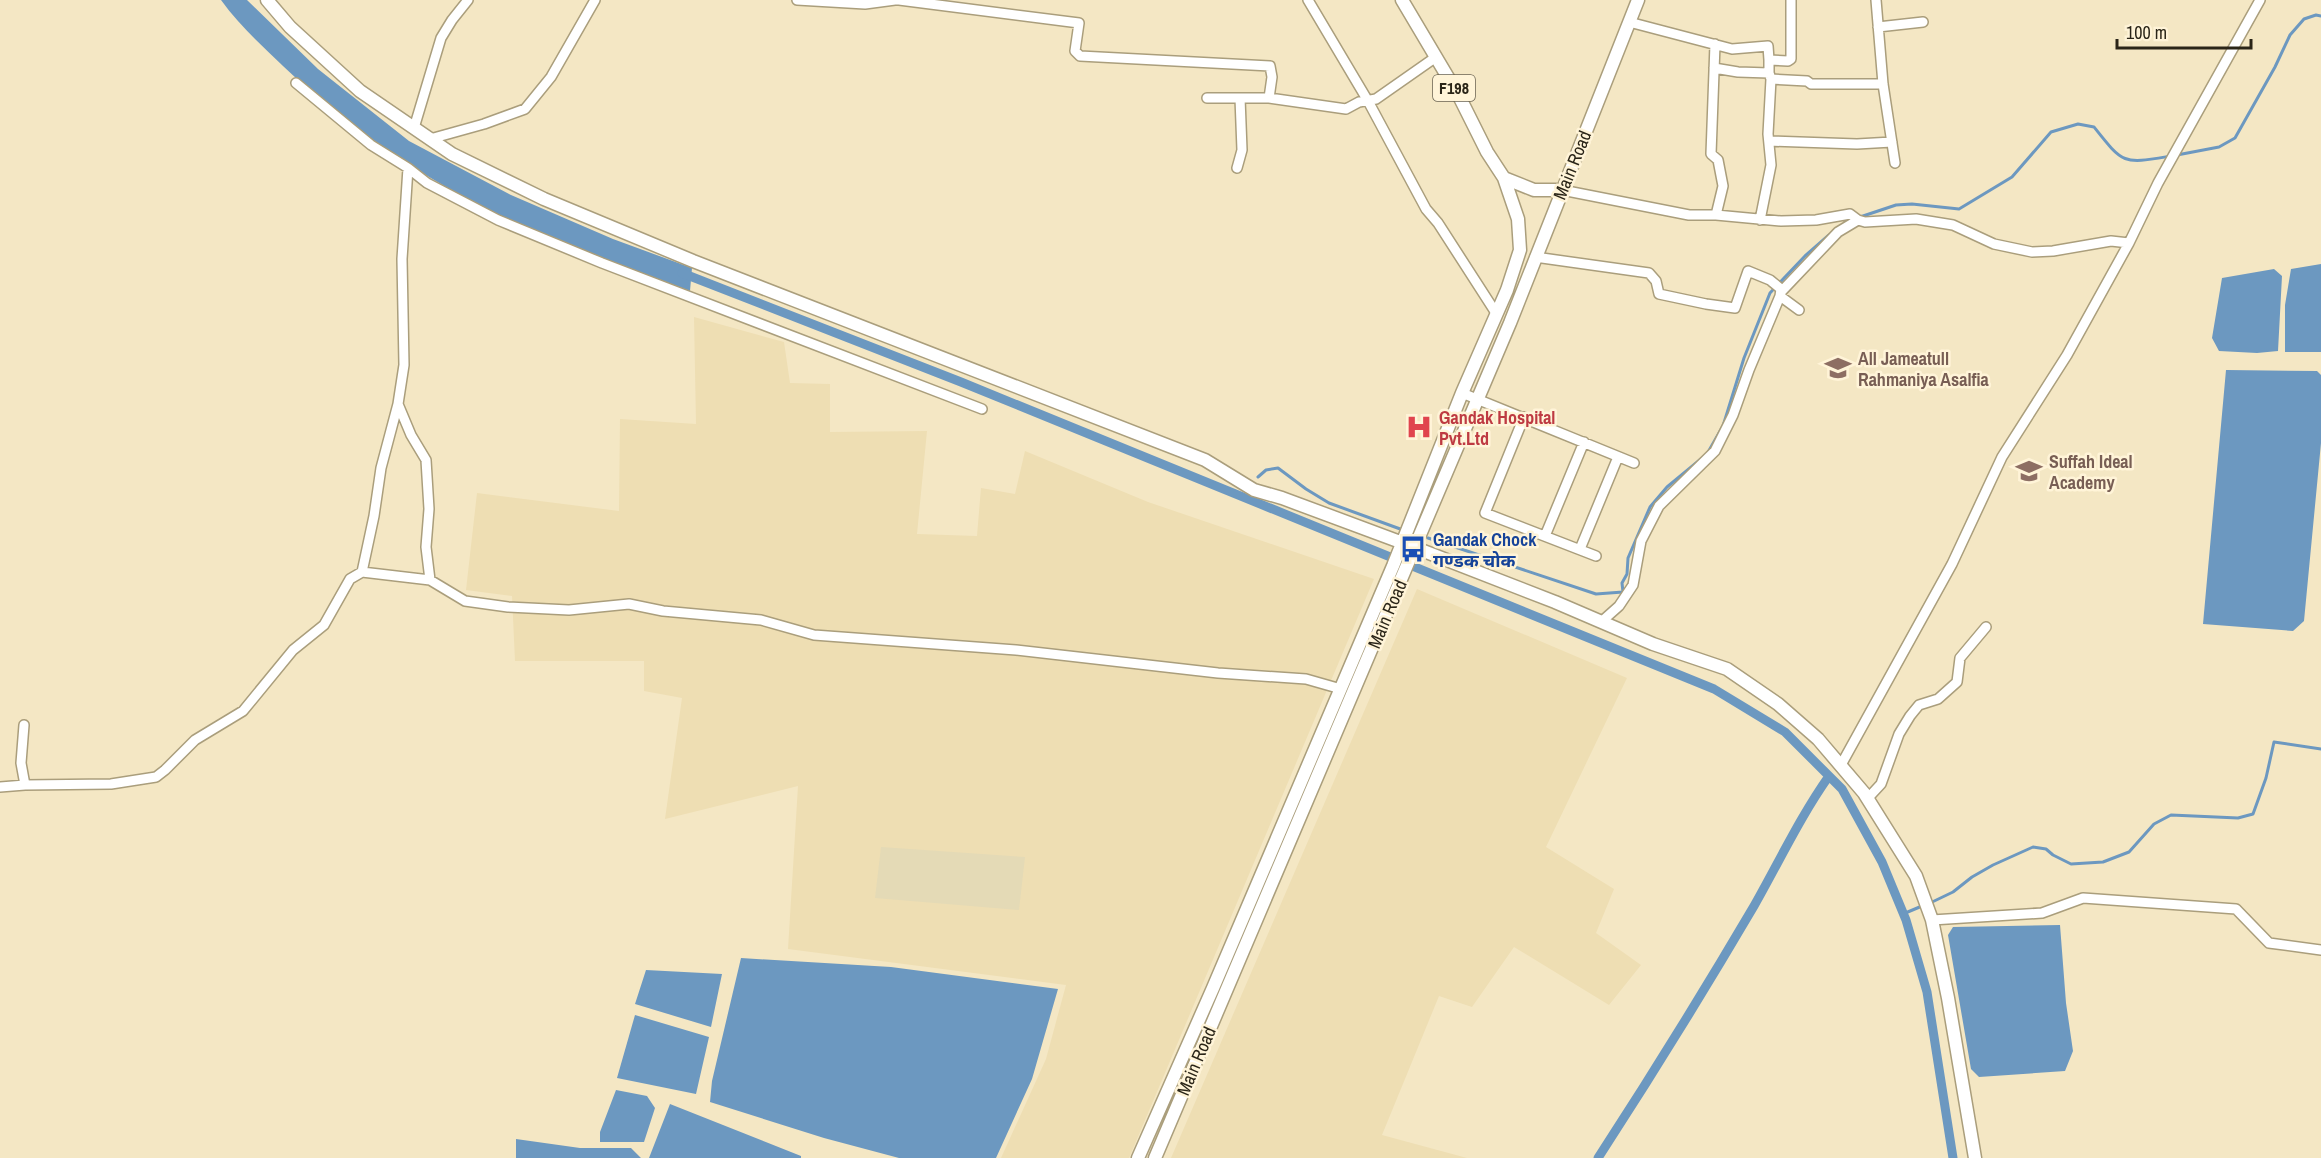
<svg xmlns="http://www.w3.org/2000/svg" width="2321" height="1158" viewBox="0 0 2321 1158" font-family="'Archivo Narrow','Noto Sans Devanagari',sans-serif">
<rect width="100%" height="100%" fill="#f4e7c4"/>
<path fill="#eedeb3" d="M694,317l90,25 6,41 40,1v48l97,-1 -10,103 60,2 4,-48 34,6 10,-43 123,51 226,77 -245,579h-128l45,-99 20,-74 -278,-36 10,-163 -133,33 17,-121 -38,-7v-30h-129l-3,-65 -46,-6 11,-97 142,18 1,-92 76,5z
M1417,589l210,89 -81,169 68,42 -18,44 45,32 -32,40 -95,-58 -42,60 -33,-11 -57,139 85,23h-296z"/>
<path fill="#e4dab6" d="M881,847l144,10 -6,53 -144,-12z"/>
<path fill="#6c98c0" d="M221,0h26l71,69 91,72 102,54 102,44 79,29 -2,23c-79,-30 -161,-57 -235,-99 -61,-34 -121,-77 -172,-126 -22,-21 -44,-41 -62,-66z
M2321,264v88h-36v-47l6,-36z
M2274,269l8,7 -4,75 -21,2 -38,-2 -7,-13 10,-60z
M2226,370l91,1 4,4v68l-17,178 -11,10 -90,-7z
M2060,925l6,78 7,48 -8,20 -86,6 -8,-8 -23,-134 5,-8z
M741,958l150,9 167,22 -26,90 -36,79h-97l-75,-20 -114,-36 2,-21z
M646,970l76,4 -11,53 -76,-23z
M635,1015l74,22 -13,57 -79,-16z
M616,1090l31,6 8,12 -11,34h-44v-10z
M670,1104l131,52v2h-152z
M516,1139l64,9h51l10,10h-125z"/>
<g fill="none" stroke-linecap="round" stroke-linejoin="round">
<path stroke="#6c98c0" stroke-width="3" d="M2177,155l42,-8 16,-9 40,-71 15,-32 14,-16 12,-4 5,1
M1857,218l39,-13 16,-1 47,5 53,-32 39,-45 27,-8 16,3c30,38 29,37 77,29
M1258,477l8,-7 12,-2 28,21 23,14 74,27
M1428,538l168,56 27,-2 -1,-9 5,-9 1,-16 22,-51 17,-20 40,-33 16,-28 21,-68 26,-65 35,-37 24,-21
M1928,904l25,-12 19,-15 21,-12 40,-18 13,2 7,6 18,9 32,-2 26,-10 25,-28 17,-9 67,3 15,-4 13,-36 8,-36 47,7
M1903,914l19,-8"/>
<path stroke="#6c98c0" stroke-width="9" d="M682,273l279,109 753,307 71,43 57,57 40,73 24,58 21,72 26,166
M1598,1158c54,-83 106,-167 156,-252 25,-44 46,-89 75,-130"/>
<g stroke="#aa9e7c" stroke-width="12">
<path id="minor" d="M797,0l68,4 30,-4
M899,0l180,23 -4,28 5,5 190,10 2,11 -3,21 77,11 13,-7 17,-3 60,-42
M1308,0l60,101 58,108 12,14 58,90
M1876,0l7,84 12,79
M1629,22l103,27 36,-3 1,14
M1878,27l45,-5
M1715,44l-4,110 7,6 5,26 -7,29
M1714,68l24,4 31,1
M1771,79l36,2 4,3h72
M296,83l75,62 37,23 19,15 71,37 104,43 380,146
M1207,98h62
M414,128l27,-90 11,-18 16,-20
M430,139l54,-15 41,-15 26,-32 44,-77
M1769,141l88,3 35,-2
M1237,168l5,-18 -2,-52
M1562,190l127,25h27l65,6 35,-1 34,-6 8,6 7,2 51,-3 37,6 41,19 38,8 21,-1 58,-10 18,2
M1760,220l11,-55 -3,-31 3,-55 -2,-6v-13l19,1 3,-2v-59
M1535,257l114,16 7,8 3,13 47,10 29,4 13,-37 22,9 11,9 -1,7 19,14
M1781,292l57,-60 20,-12
M1462,393l172,70
M398,404l13,31 15,25 3,49 -3,38 4,33
M1524,417l-39,96 111,43
M1545,536l39,-94
M1580,549l38,-92
M362,572l12,-56 7,-48 17,-64 6,-39 -2,-106 6,-91
M1601,622l18,-16 14,-21 8,-44 18,-35 56,-55 18,-36 16,-45 31,-74
M24,725l-3,38 4,22 86,-1 45,-7 9,-7 30,-30 48,-29 50,-61 31,-25 26,-46 12,-7 68,8 35,21 43,6 61,3 60,-6 34,7 98,9 53,15 202,15 202,23 88,6 35,10
M1841,765l111,-201 50,-107 65,-102 62,-112 29,-60 102,-183
M0,787l25,-2
M1868,798l13,-14 18,-50 11,-18 9,-11 19,-6 19,-17 3,-24 26,-31
M1932,920l110,-7 41,-15 153,11 33,34 52,7"/>
</g>
<g stroke="#aa9e7c" stroke-width="15">
<path id="major" d="M267,0l23,27 70,64 92,63 92,45 149,62 512,199 49,30 28,8 121,45 152,59 98,42 74,25 51,35 40,35 46,54 52,83 16,44 16,78 27,160
M1504,178l30,12h28
M1138,1158l75,-170 180,-422 69,-173 45,-103 13,-40 -2,-31 -14,-41 -17,-26 -28,-56 -57,-96
M1155,1158l355,-835 128,-323"/>
</g>
<use href="#minor" stroke="#fff" stroke-width="9"/>
<use href="#major" stroke="#fff" stroke-width="12"/>
</g>
<defs>
<g id="school-bare" transform="scale(2.07)"><path d="M0-5L7-2L0 1L-7-2ZM-4 1L0 2.5L4 1V4Q0 6-4 4Z" fill="#8d6e63" stroke="#fff4d8" stroke-width="2.5" paint-order="stroke"/></g>
<g id="hospital-bare" transform="scale(2.07)"><path d="M-5-5h3v3.5h4V-5h3V5h-3V1.5h-4V5h-3Z" fill="#e0444e" stroke="#fff4d8" stroke-width="2.5" paint-order="stroke"/></g>
<g id="bus-bare" transform="scale(2.07)"><path d="M-5-6H5V4H4V6H2V4H-2V6H-4V4H-5ZM-3.5-4V0h7V-4ZM-3.5 1.2v1.5H-2V1.2ZM2 1.2v1.5H3.5V1.2Z" fill="#1a4fb4" stroke="#fff4d8" stroke-width="2.5" paint-order="stroke"/></g>
</defs>
<g fill-rule="evenodd">
<use href="#school-bare" x="1838" y="368"/>
<use href="#hospital-bare" x="1419" y="427"/>
<use href="#school-bare" x="2029" y="471"/>
<use href="#bus-bare" x="1413" y="549"/>
</g>
<g text-anchor="middle" dominant-baseline="central" stroke-width="5" stroke-linejoin="round" paint-order="stroke">
<rect fill="#fff4d8" stroke="#6a6352" stroke-width="1.5" x="1433" y="75" width="42" height="26" rx="4.5"/>
<g font-size="16" font-weight="bold" fill="#2a2518">
<text x="1454" y="88">F198</text>
</g>
<g font-size="18" fill="#2a2518" stroke="#fff4d8">
<text transform="translate(1572 165) rotate(-68)">Main Road</text>
<text transform="translate(1387 614) rotate(-67)">Main Road</text>
<text transform="translate(1196 1061) rotate(-67)">Main Road</text>
</g>
<g font-size="18" font-weight="bold" fill="#785e54" stroke="#fff4d8" text-anchor="start">
<text x="1858" y="358">All Jameatull<tspan x="1858" dy="21">Rahmaniya Asalfia</tspan></text>
<text x="2049" y="461">Suffah Ideal<tspan x="2049" dy="21">Academy</tspan></text>
</g>
<g font-size="18" font-weight="bold" fill="#be3a42" stroke="#fff4d8" text-anchor="start">
<text x="1439" y="417">Gandak Hospital<tspan x="1439" dy="21">Pvt.Ltd</tspan></text>
</g>
<g font-size="18" font-weight="bold" fill="#164399" stroke="#fff4d8" text-anchor="start">
<text x="1433" y="539">Gandak Chock<tspan x="1433" dy="21">गण्डक चोक</tspan></text>
</g>
</g>
<path d="M2117 39v9h134v-9" fill="none" stroke="#2a2518" stroke-width="3"/>
<text x="2126" y="39" font-size="18" fill="#2a2518" stroke="#fff4d8" stroke-width="4.5" paint-order="stroke">100 m</text>
</svg>
